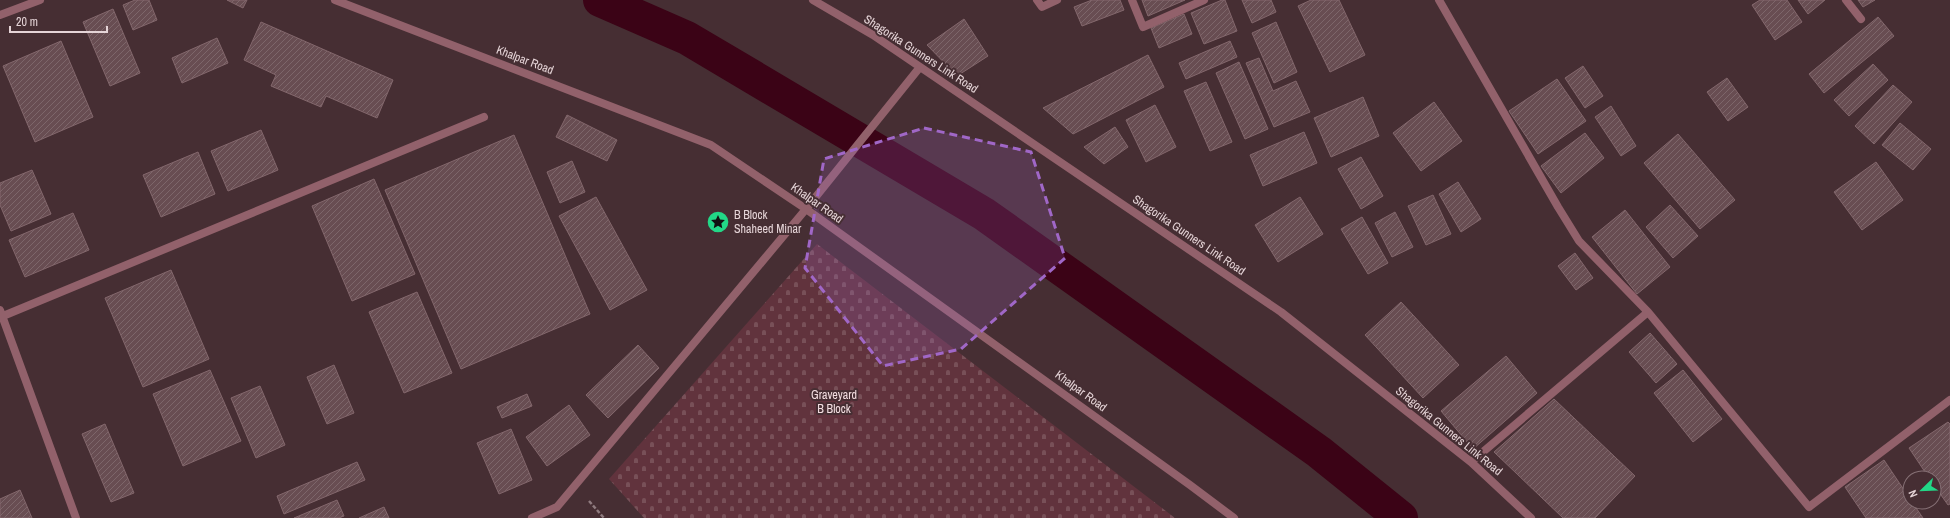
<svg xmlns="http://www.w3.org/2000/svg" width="1950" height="518" viewBox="0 0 1950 518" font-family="'Archivo Narrow',sans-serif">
<defs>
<pattern id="cemetery-stones" width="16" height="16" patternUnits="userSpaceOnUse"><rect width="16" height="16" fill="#61333d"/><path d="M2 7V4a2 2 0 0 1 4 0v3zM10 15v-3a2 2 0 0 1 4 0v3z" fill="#785058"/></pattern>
<pattern id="building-hatch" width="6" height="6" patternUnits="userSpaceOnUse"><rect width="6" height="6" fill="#684d52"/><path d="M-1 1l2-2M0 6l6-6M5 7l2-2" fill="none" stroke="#7d666a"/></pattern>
</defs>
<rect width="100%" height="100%" fill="#462e33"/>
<path fill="url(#cemetery-stones)" d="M817,244l358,274h-531l-35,-39z"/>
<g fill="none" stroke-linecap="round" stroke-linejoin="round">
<path stroke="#3b0316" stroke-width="34" d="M600,0l87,38 297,176 335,238 82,66"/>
</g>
<path fill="url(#building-hatch)" stroke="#83676c" d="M135,0h14l8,20 -24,10 -10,-25z
M227,0h20l-4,8z
M1092,0h28l4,10 -42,16 -8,-19z
M1142,0h43l-37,16z
M1222,0h3l12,31 -33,13 -13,-31z
M1242,0h29l5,12 -24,11z
M1311,0h28l26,55 -35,17 -32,-66z
M1760,0h27l15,22 -27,18 -23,-35z
M1798,0h27l-17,14z
M1858,0h17l-12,7z
M113,9l27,64 -30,13 -27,-64z
M1184,14l8,20 -33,14 -8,-20z
M1878,17l16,19 -70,57 -15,-19z
M964,19l24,37 -31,20 -30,-31z
M261,22l132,58 -16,38 -51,-22 -5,11 -50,-21 5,-11 -32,-15z
M1276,22l21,50 -23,11 -22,-50z
M217,38l11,25 -46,20 -10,-25z
M61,41l32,76 -58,25 -32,-76z
M1230,41l7,16 -51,22 -7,-16z
M1148,55l16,32 -91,47 -30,-26z
M1259,58l14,33 23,-10 14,31 -36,15 -28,-64z
M1239,62l29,67 -23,10 -29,-66z
M1873,64l15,16 -39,36 -15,-16z
M1583,66l20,30 -18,12 -20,-30z
M1727,78l21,29 -20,14 -21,-29z
M1557,79l29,42 -48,33 -29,-43z
M1206,82l26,60 -22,9 -26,-60z
M1893,85l19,17 -38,42 -19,-18z
M1363,97l16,39 -48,21 -17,-39z
M1434,102l28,39 -41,30 -28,-38z
M1155,105l21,42 -30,15 -20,-42z
M1611,106l25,40 -15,10 -26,-39z
M567,115l50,25 -10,21 -51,-24z
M1900,123l31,26 -18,21 -31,-25z
M1115,127l13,20 -24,17 -20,-17z
M261,130l17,40 -50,21 -17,-40z
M1304,132l13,31 -54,23 -13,-31z
M1585,133l19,25 -43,35 -20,-27z
M1678,134l57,66 -35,29 -56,-66z
M514,135l76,179 -129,55 -76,-179z
M198,152l17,42 -54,23 -18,-42z
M1361,157l22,39 -22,13 -23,-40z
M572,161l13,31 -25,11 -13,-31z
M1876,162l27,38 -41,30 -28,-38z
M32,170l19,44 -40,17 -11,-26v-22z
M374,179l41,95 -63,27 -40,-95z
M1458,182l23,37 -20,13 -22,-38z
M1433,195l18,39 -25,11 -18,-39z
M596,197l51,93 -37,20 -51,-94z
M1300,197l23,37 -45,28 -23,-37z
M1670,205l28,31 -25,22 -27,-31z
M1625,210l45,57 -33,27 -45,-57z
M1395,212l18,35 -21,10 -17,-34z
M73,213l16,37 -64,27 -16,-37z
M1362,217l26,46 -20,11 -27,-45z
M1575,253l18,25 -17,12 -18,-24z
M171,270l38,89 -66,28 -38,-89z
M417,292l35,81 -48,20 -35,-81z
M1401,302l58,63 -36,33 -58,-63z
M1650,333l27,31 -21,19 -27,-31z
M638,345l21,23 -51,50 -22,-23z
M1506,356l31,37 -64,56 -32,-38z
M334,365l20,48 -27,11 -20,-47z
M210,370l31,71 -58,25 -30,-72z
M1683,370l39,49 -29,23 -39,-49z
M260,386l25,59 -29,13 -25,-60z
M527,394l5,12 -30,12 -5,-11z
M1554,399l81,77 -40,42h-32l-69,-66z
M569,405l21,30 -43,31 -21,-29z
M1948,422l2,2v80l-2,1 -14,-20v-7h-5l-20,-30z
M105,424l29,69 -23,9 -29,-68z
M511,429l21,51 -33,14 -22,-51z
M1884,460l26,39v3h2l11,16h-57l-21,-31z
M357,462l8,18 -81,34 -7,-18z
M20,490l12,28h-32v-19z
M337,500l7,16 -5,2h-45z
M384,507l5,11h-30z"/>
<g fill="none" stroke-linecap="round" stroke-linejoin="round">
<path stroke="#8f7b7f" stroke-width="2.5" stroke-dasharray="4 2" stroke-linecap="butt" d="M589,501l15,17"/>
<path stroke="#92616b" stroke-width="8" d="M335,0l376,145 95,64 384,276 44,33
M813,0l60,35 408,277 190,150 60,56
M1037,0l5,7 15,-7
M1132,0l11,27 61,-27
M1439,0l119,207 21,34 69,71
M1846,0l15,19
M0,15l40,-15
M0,310l76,208
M3,316l481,-199
M1471,462l177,-150 161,195 141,-107
M532,518l25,-11 249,-298 114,-142"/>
</g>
<path fill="#a067c7" fill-opacity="0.2" stroke="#a067c7" stroke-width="3" stroke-dasharray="8 5" stroke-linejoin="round" d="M924,128l107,24 34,106 -104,91 -78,17 -78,-98 19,-109z"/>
<defs>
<g id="sight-disc" transform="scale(1.15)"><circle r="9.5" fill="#22d887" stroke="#462e33"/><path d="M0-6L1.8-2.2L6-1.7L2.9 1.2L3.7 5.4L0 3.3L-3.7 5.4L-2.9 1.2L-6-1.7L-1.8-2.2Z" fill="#111"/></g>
</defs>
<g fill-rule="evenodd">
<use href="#sight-disc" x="718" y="222"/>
</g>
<g text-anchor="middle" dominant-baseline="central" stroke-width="4" stroke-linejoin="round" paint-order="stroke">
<g font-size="12" fill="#e5d4d7" stroke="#462e33">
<text transform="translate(921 54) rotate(33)">Shagorika Gunners Link Road</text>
<text transform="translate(525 60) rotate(21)">Khalpar Road</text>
<text transform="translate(817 203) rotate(35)">Khalpar Road</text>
<text transform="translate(1189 235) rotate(34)">Shagorika Gunners Link Road</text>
<text transform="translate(1081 391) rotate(36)">Khalpar Road</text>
<text transform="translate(1449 431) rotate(39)">Shagorika Gunners Link Road</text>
</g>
<g font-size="12" fill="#e5d4d7" stroke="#462e33" text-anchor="start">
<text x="734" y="215">B Block<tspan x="734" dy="14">Shaheed Minar</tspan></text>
</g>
<g font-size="12" fill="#f3dee1" stroke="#462e33">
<text x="834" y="395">Graveyard<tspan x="834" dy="14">B Block</tspan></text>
</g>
</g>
<g transform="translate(1922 490) rotate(247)"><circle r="19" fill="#462e33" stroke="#867075"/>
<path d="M0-3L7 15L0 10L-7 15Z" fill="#22d887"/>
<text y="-6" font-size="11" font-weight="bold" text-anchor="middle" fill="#e5d4d7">N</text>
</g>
<path d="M10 26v6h97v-6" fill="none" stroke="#e5d4d7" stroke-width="2"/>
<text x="16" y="26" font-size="12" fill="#e5d4d7" stroke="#462e33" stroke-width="3" paint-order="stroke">20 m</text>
</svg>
